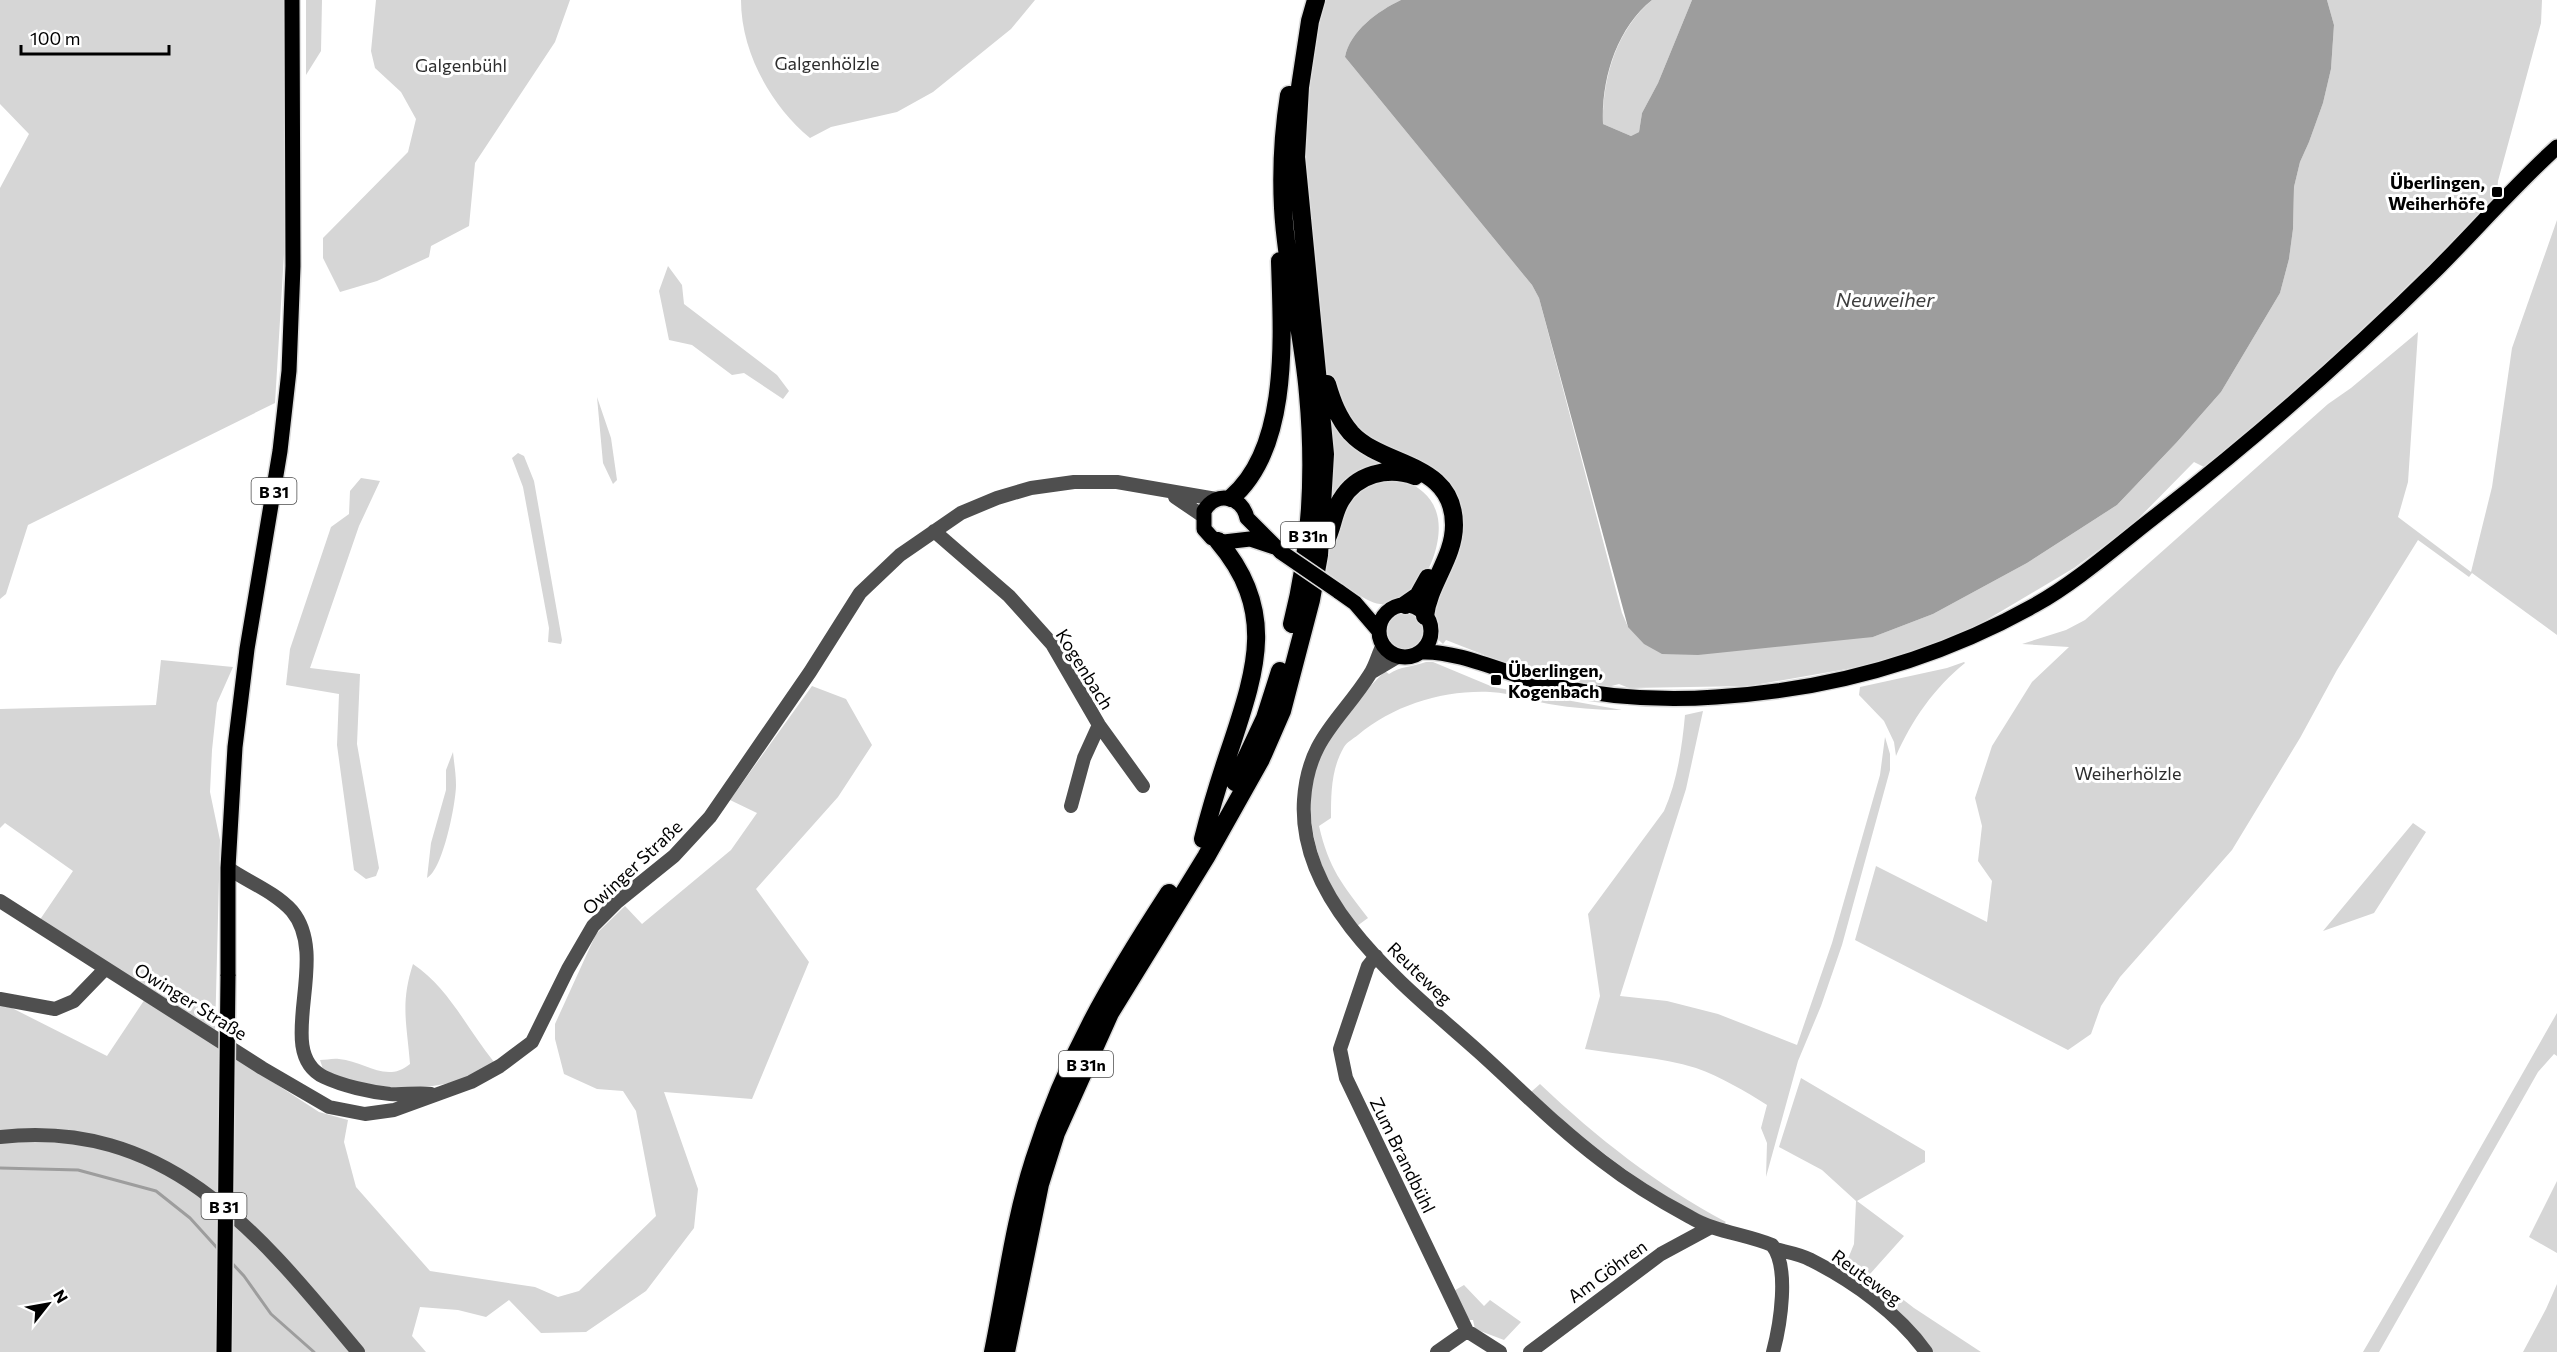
<svg xmlns="http://www.w3.org/2000/svg" width="2557" height="1352" viewBox="0 0 2557 1352" font-family="Commissioner,sans-serif">
<rect width="100%" height="100%" fill="#fff"/>
<path fill="#d6d6d6" d="M0,0h284v254l-9,149 -247,122 -22,69 -6,5v-411l29,-54 -29,-30z
M306,0h16l-1,51 -15,24z
M376,0h194l-15,42 -80,121 -6,63 -38,20 -2,11 -52,24 -37,11 -17,-34v-20l85,-86 8,-33 -15,-27 -26,-24 -4,-17z
M741,0h294l-24,29 -78,63 -36,20 -66,15 -21,11c-39,-32 -69,-86 -69,-138z
M1316,0h85c-23,11 -51,31 -56,57l187,228 7,13 83,315 6,14 245,10 60,-23 94,-51 90,-58 60,-63 44,-50 59,-99 9,-34 4,-30 1,-42 6,-25 9,-20 14,-39 8,-34 3,-44 -7,-25h215l-1,23 -43,158 -1,14 -7,11 -161,155 -116,100 -9,6 -10,-5 -64,65 -56,41 -96,57 -34,16 -80,25 -115,20 -120,2 -10,-4 -11,3 -75,-13 -87,-34 -3,4 -12,-11c-8,33 -52,31 -50,-5 0,-8 4,-15 11,-19 9,-5 19,-3 28,1l29,-58 -4,-58 -78,-48 -41,-64 -30,-225z
M1652,0h40l-34,83 -16,30 -3,19 -8,4 -28,-12c-1,-44 13,-94 49,-124z
M2557,220v415l-85,-62 -3,4 -51,-37 -81,130 -37,68 -68,112 -112,127 -19,29 -10,28 -23,16 -213,-110 21,-74 111,56 5,-41 -14,-20 4,-35 -7,-28 17,-52 40,-64 37,-35 -47,-3 44,-14 19,-10 243,-216 23,-16 67,-56 -10,150 -10,35 73,55 21,-85 20,-139z
M668,266l14,19 2,19 93,71 12,16 -6,8 -39,-26 -12,2 -40,-30 -23,-5 -10,-49z
M597,397l14,41 6,42 -4,4 -10,-21z
M1331,419l62,49 -62,36z
M518,453l6,3 10,25 28,159 -1,4 -13,-2 1,-14 -26,-141 -11,-29z
M361,478l19,3 -21,45 -49,142 50,6 -3,70 22,124 -3,8 -10,3 -12,-9 -17,-125 2,-51 -53,-9 4,-36 41,-122 18,-13 1,-23z
M1404,480c15,7 27,16 32,31 12,32 -17,99 -56,93 -16,-2 -42,-24 -55,-33 8,-31 13,-80 51,-90 8,-2 20,-1 28,-1z
M161,660l72,7 -16,36 -5,47 -2,42 10,48 -5,194 -176,-113 34,-50 -68,-48 -5,5v-119l156,-4z
M1426,662h7l60,25 129,23c-25,0 -49,-2 -73,-6 -19,-4 -39,-11 -59,-12 -47,-2 -96,13 -132,43 -5,4 -11,7 -14,12 -13,22 -13,47 -13,71l-12,8c10,43 23,58 49,92l-11,8c-39,-50 -61,-114 -35,-176 12,-28 42,-57 63,-79l4,3c11,-8 24,-7 37,-12z
M1964,662l1,1c-31,25 -53,57 -69,93l-2,-14 -10,-21 -25,-26 1,-8 87,-19z
M812,686l34,13 26,46 -34,52 -82,92 53,73 -57,137 -88,-7 34,97 -4,39 -48,63 -60,41 -45,1 -32,-33 -23,17 -28,-7 -38,-3 -8,29 14,16h-426v-350l107,54 38,-57 174,113 29,8 -4,22 12,45 74,84 105,16 23,10 21,-6 77,-75 -20,-105 -13,-20 -26,-2 -33,-15 -9,-35v-15l41,-90 29,-28 17,18 89,-74 26,-37 -27,-13z
M1703,711l-17,78 -66,207 47,5 51,13 79,31 35,-102 48,-168 5,-38 5,17v16l-48,175 -21,61 -23,55 -32,116 1,-34 -6,-15 6,-23c-22,-14 -46,-28 -71,-37 -35,-11 -75,-13 -111,-19l15,-53 -12,-82 76,-103c13,-29 18,-63 21,-96z
M453,752c1,11 3,22 3,33 0,18 -13,85 -29,93l4,-35 15,-53v-20z
M2413,823l13,9 -52,81 -51,18z
M413,964c36,24 54,65 81,98 -12,8 -24,15 -38,19 -38,12 -99,8 -133,-12l-3,-9c6,0 13,-2 19,-1 26,2 47,25 71,5 -3,-40 -10,-60 3,-100z
M2557,1013v43l-3,-2 -16,18 -159,280h-16c66,-112 129,-226 194,-339z
M1801,1078l124,73v11l-68,39 47,35 -34,38 44,34 67,44h-49l-89,-81 11,-27 2,-43 -34,-31 -43,-23z
M1540,1084c57,54 117,101 186,138l-4,3c-73,-32 -132,-80 -191,-133z
M2557,1181v72l-28,-16z
M2557,1284v68h-34l23,-43z
M1464,1285l20,21 6,-6 31,22 -17,18 -29,-11 -2,-9h-6l-15,-28z"/>
<path fill="#9d9d9d" d="M1401,0h251c-36,29 -51,80 -49,124l28,12 8,-4 3,-19 16,-30 34,-83h635l7,25 -3,44 -8,34 -14,39 -9,20 -6,25 -1,42 -4,30 -9,34 -59,99 -44,50 -60,63 -90,58 -94,51 -60,23 -175,18 -36,-1 -18,-10 -16,-17 -89,-329 -7,-13 -187,-228c5,-26 33,-46 56,-57z"/>
<g fill="none" stroke-linecap="round" stroke-linejoin="round">
<path stroke="#9d9d9d" stroke-width="3" d="M0,1168l78,2 78,21 34,27 29,32
M230,1261l14,15 27,38 43,38"/>
<g stroke="#dbdbdb" stroke-width="18">
<path id="major" d="M1274,547l-24,-8 -26,3 -12,-4 -8,-9v-18c12,-21 38,-15 43,7l34,34
M1338,591l17,12 24,28
M1379 631a26 26 0 1 1 52 0a26 26 0 1 1-52 0Z
M1421,652c38,-2 90,24 129,33 54,12 111,16 166,12 112,-7 221,-37 319,-92 40,-22 82,-59 118,-87 99,-77 193,-159 282,-247 41,-41 79,-85 122,-124
M228,976v-108l7,-121 12,-98 33,-198 9,-80 4,-105 -1,-266"/>
</g>
<g stroke="#dbdbdb" stroke-width="21">
<path id="highway" d="M1289,95c-6,38 -8,75 -6,113 3,61 20,124 25,186 7,76 3,156 -16,230
M1327,384c5,17 11,34 24,49 32,35 103,28 103,92 0,33 -25,58 -29,91
M1231,498c60,-51 51,-165 49,-237
M1326,540c7,-13 7,-27 15,-40 15,-26 47,-34 74,-24
M1405,605l13,-9 10,-18
M1235,782l30,-64 15,-47
M1203,839c8,-32 18,-64 29,-96 25,-76 44,-134 -14,-202
M993,1352c13,-63 21,-130 41,-192 32,-102 77,-178 135,-267
M1006,1352l34,-168 16,-51 54,-120 96,-156 55,-98 21,-48 29,-111 8,-45 6,-101 -29,-297 4,-70 10,-66 6,-21"/>
</g>
<path stroke="#4f4f4f" stroke-width="14" d="M1175,497l28,19
M934,531l75,65 43,48 47,81 44,61
M1383,645c-5,9 -7,20 -13,29 -29,46 -62,64 -66,126 -7,106 106,190 175,252 41,37 79,76 123,109 27,21 58,40 88,56 25,15 55,17 82,28 18,22 8,81 1,107
M1372,672l27,-16
M1071,806l13,-48 15,-33
M228,868c20,14 47,24 64,43 40,48 -20,141 32,166 19,9 46,15 66,17 14,1 28,-2 41,0
M0,901l262,167 67,39 36,7 29,-4 77,-28 29,-16 32,-24 36,-73 25,-43 24,-24 57,-46 36,-39 100,-145 50,-79 40,-38 61,-42 36,-15 34,-10 43,-6h43l99,17
M1376,956l-8,10 -28,83 6,29 121,253 -30,21
M0,999l55,10 19,-8 31,-32
M0,1137c170,-19 261,99 358,215
M1775,1249c11,3 25,5 36,11 42,21 88,54 115,92
M1467,1331l33,21
M1530,1352l131,-98 50,-27"/>
<use href="#major" stroke="#000" stroke-width="15"/>
<use href="#highway" stroke="#000" stroke-width="18"/>
<g stroke="#dbdbdb" stroke-width="18" stroke-linecap="butt">
<path id="major-bridge" d="M1281,552l57,39
M224,1352l4,-376"/>
</g>
<use href="#major-bridge" stroke="#000" stroke-width="15"/>
</g>
<g fill="#000" stroke="#fff" stroke-width="2">
<rect x="2491" y="186" width="12" height="12" rx="3"/>
<rect x="1490" y="674" width="12" height="12" rx="3"/>
</g>
<g text-anchor="middle" dominant-baseline="central" stroke-width="6" stroke-linejoin="round" paint-order="stroke">
<g fill="#fff" stroke="#4c4c4c" stroke-width="1.5">
<rect x="251.5" y="478" width="45" height="26" rx="4.5"/>
<rect x="1281" y="522" width="54" height="26" rx="4.5"/>
<rect x="1059" y="1051" width="54" height="26" rx="4.5"/>
<rect x="201.5" y="1193" width="45" height="26" rx="4.5"/>
</g>
<g font-size="16" font-weight="bold" fill="#000">
<text x="274" y="491">B 31</text>
<text x="1308" y="535">B 31n</text>
<text x="1086" y="1064">B 31n</text>
<text x="224" y="1206">B 31</text>
</g>
<g font-size="18" fill="#2d2d2d" stroke="#fff">
<text x="827" y="63">Galgenhölzle</text>
<text x="461" y="65">Galgenbühl</text>
<text x="2128" y="773">Weiherhölzle</text>
</g>
<g font-size="18" font-weight="bold" fill="#000" stroke="#fff" text-anchor="end">
<text x="2485" y="182">Überlingen,<tspan x="2485" dy="21">Weiherhöfe</tspan></text>
<text x="1508" y="670" text-anchor="start">Überlingen,<tspan x="1508" dy="21">Kogenbach</tspan></text>
</g>
<g font-size="18" fill="#000" stroke="#fff">
<text transform="translate(1085 669) rotate(58)">Kogenbach</text>
<text transform="translate(632 867) rotate(-43)">Owinger Straße</text>
<text transform="translate(1420 973) rotate(44)">Reuteweg</text>
<text transform="translate(191 1001) rotate(32)">Owinger Straße</text>
<text transform="translate(1403 1155) rotate(64)">Zum Brandbühl</text>
<text transform="translate(1607 1271) rotate(-36)">Am Göhren</text>
<text transform="translate(1867 1277) rotate(36)">Reuteweg</text>
</g>
<g font-size="20" font-style="italic" fill="#3e3e3e" stroke="#fff">
<text x="1885" y="299">Neuweiher</text>
</g>
</g>
<g transform="translate(48 1304) rotate(59)" stroke="#ffffff" stroke-width="4.5" paint-order="stroke">
<path d="M0-4.5L10 22L0 15L-10 22Z" fill="#000000"/>
<text y="-9" font-size="16" font-weight="bold" text-anchor="middle" fill="#000000">N</text>
</g>
<path d="M21 45v9h148v-9" fill="none" stroke="#000000" stroke-width="3"/>
<text x="30" y="45" font-size="18" fill="#000000" stroke="#ffffff" stroke-width="4.5" paint-order="stroke">100 m</text>
</svg>
